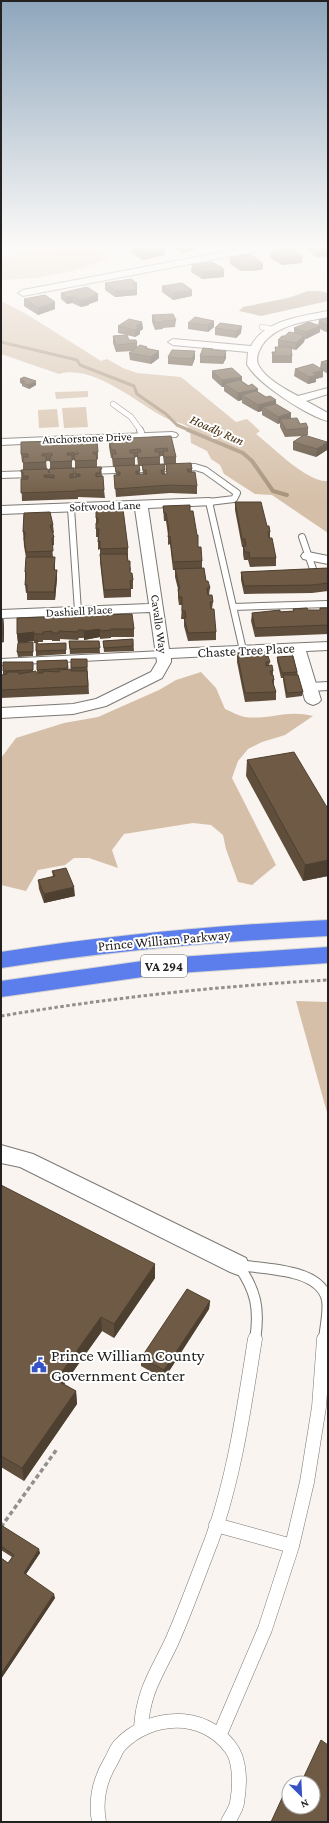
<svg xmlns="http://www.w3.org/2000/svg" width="329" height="1823" viewBox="0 0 329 1823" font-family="'Crimson Pro',serif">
<rect width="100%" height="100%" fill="#f9f4ef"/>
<path fill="#d5bfa8" d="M61,248h33l14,11 -35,12 -37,7 -35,2v-23z
M1,301l27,14 73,46 6,-2 16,9 14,5 44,4 55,45 11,-3 13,12 -4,3c16,12 51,49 72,47v52l-56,-38 -17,-1 -31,-20 -4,-9 -9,-6 -4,-8 -16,-8 -1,-14c-7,-7 -14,-6 -22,-10 -29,-14 -75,-56 -109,-45l-58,-20z
M88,391v6l-32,2 -1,-7z
M86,407l2,20 -24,1 -2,-20z
M57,409l2,18 -20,1 -1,-18z
M201,672l15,16 9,21c6,2 13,7 20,8 25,3 42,-8 68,-1l-28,19 -23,7 -14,7 -10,12 -6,17 44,87 -24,20 -14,-3 -12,-33 -3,-14 -12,-10 -18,-2 -69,11 -12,16 6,18 -29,-10h-15l-9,7 -27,5 -12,21 -25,-6v-127l15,-20 48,-15 34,-6 61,-27 17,-10z
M296,1001l32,1v114z"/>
<path fill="#a7927a" d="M308,291h12l8,2v8l-67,15 -22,-5 4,-4 45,-9z"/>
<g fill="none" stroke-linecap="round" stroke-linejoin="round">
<path stroke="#a7927a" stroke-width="3" d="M1,342l76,18 3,5 54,21 3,8 29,20 11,11 14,6"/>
<path stroke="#a7927a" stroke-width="4" d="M188,430l55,23 9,8 21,30 14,4"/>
<g stroke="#7c7873" stroke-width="6">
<path id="lane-far4" d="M262,327l12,3
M113,404l18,13 10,14"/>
</g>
<g stroke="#7c7873" stroke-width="8">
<path id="lane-far3" d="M140,430l2,6
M62,472l133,-5 10,3 32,23 -3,6 -25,3 34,148
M1,475l31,-1
M71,508l7,103
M302,537l11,32
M233,607l95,-3
M1,662l162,-8"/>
</g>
<g stroke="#7c7873" stroke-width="10">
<path id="lane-far2" d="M310,687l18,-1"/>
</g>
<g stroke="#7c7873" stroke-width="12">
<path id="lane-far1" d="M238,1265c18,25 22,44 17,75
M238,1265c25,4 83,3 89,35 2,12 -2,27 -3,40"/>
</g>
<g stroke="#7c7873" stroke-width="15">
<path id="lane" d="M216,1525l76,21
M141,1728c2,-37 16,-55 31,-87 14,-32 26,-66 39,-99 24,-66 33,-135 44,-203
M220,1734l45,-105 27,-83 15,-64 12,-75 5,-68
M99,1822c-4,-22 1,-43 12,-61 3,-5 5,-12 9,-16 30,-31 83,-34 110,2 11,13 10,39 7,56 -1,6 -6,13 -9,19"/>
</g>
<g stroke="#7c7873" stroke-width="2">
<path id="street" d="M244,248h18l-4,3 -235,45 -5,-3 5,-3z
M328,311v6c-24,5 -58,8 -69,34 -2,5 -3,10 0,15 7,13 26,23 39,30l30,-8v6l-22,7 22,12v8c-19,-4 -73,-39 -81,-57l1,-12 -75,-7 -5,-3 5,-3 78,7c13,-26 52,-30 77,-35z
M172,432l4,1 2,2 -2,2 -175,8v-6z
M209,498l4,1 2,3 -2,3 -65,3 21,141 159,-7v8l-22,1 15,49 -3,3 -5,2 -5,-2 -3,-3 -13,-48 -121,6v4l-9,16 -56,28 -33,8 -72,4v-10l72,-4 23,-5 55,-27 6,-10 -7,-50 -149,6v-8l148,-6 -14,-95 -134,5v-8z
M308,552l20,4v8l-25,-5 -2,-3 2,-3z
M1,1145l32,9 213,104 3,7 -3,7 -8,3 -8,-3 -210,-105 -19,-4z"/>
</g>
<g stroke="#d3d3d2" stroke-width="2">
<path id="highway" d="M328,920v16c-110,5 -218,15 -327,32v-16c109,-17 217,-27 327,-32z
M328,947v16l-164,11 -163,23v-16l163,-23z"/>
</g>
<path stroke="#938f8c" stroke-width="1.5" stroke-dasharray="1.5 1" stroke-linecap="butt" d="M271,251l17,-3"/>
<path stroke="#938f8c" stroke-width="3" stroke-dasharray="3.5 2.5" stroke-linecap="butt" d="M1,1016c108,-18 217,-30 327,-36"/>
<path stroke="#938f8c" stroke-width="3.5" stroke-dasharray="4.5 3" stroke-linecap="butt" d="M1,1527l56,-78"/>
<use href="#lane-far4" stroke="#fff" stroke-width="5"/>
<use href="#lane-far3" stroke="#fff" stroke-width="6"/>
<use href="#lane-far2" stroke="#fff" stroke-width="8"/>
<use href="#lane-far1" stroke="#fff" stroke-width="10"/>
<use href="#lane" stroke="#fff" stroke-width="14"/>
<use href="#street" fill="#fff" fill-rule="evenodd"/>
<use href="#highway" fill="#5c7eed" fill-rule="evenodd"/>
</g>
<path fill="#5f4e3b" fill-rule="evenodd" d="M131,248h34v7l-23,5 -10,-7z
M175,248h26l-18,5z
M308,248h20v8l-11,1 -9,-6z
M270,252l32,11 -20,2 -12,-7z
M230,258l33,5v6l-10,2h-12l-11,-7z
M192,265l31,3 1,9 -22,2 -11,-7z
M105,283h32v12l-22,2 -10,-7z
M162,286l30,4v6l-19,4 -11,-8z
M61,293l37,8 -9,3v1l-8,2 -9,-4 -5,1 -6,-5z
M24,299l31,10 -17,6 -14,-9z
M152,315l24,5 -1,7 -12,1v1l-8,1 -3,-8z
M328,318v15l-8,-4v3l-14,7h-1l-1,3 -8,8 -5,-1 1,7v7h-20v-11h3v-5h3v-7l16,-7v-5l24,-3 1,-5z
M214,321v6l-6,5 -20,-3v-6z
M142,322l1,7 -3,2v3l-5,3 -17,-4v-7z
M220,323l21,10 -5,5 -21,-3v-7z
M113,336l16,4 8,3v4h10v2l12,2v7l-8,6 -21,-4 -1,-7 4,-2 -17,1 -3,-9z
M213,349v1l13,8 -3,6 -23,-1v-7z
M168,357l27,1 -3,8 -24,-2z
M328,360v14l-5,-3v6l-7,2v3l-8,2 -14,-8 1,-7 25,-1 1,-6z
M212,371l30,10 34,23 15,9v6l17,9v7l-3,1 22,14 -11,7 -23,-7v-8l10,-6 -18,1 -5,-10v-4l-2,1 -16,-9v-4l-4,1 -16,-9v-3l-4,1 -14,-10v-4h-2l-10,-9z
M20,379l16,6 -7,4 -7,-3v-2l-2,-1z
M171,436l5,21v6l16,6v3l5,14v8l-27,-1 -54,4 -2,-22h2l-1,-8h-2l-1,-9h-1l-2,-11v-8zM160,456h3l1,8h-4zM135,457h2l1,8h-3zM164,465h2l1,9h-2zM139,466h3l1,8h-3z
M98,452v7h-1v8h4l1,9 2,14 1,8 -27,-1v2l-56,2 -1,-31h2v-8h-1l-1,-8zM72,460h3v17l-1,-9h-2zM46,461h4v8l-1,4 -2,-4z
M235,502l32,24 3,6v6l6,20v8l-26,1 -2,-7h-4l-1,-6v-7h-1l-7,-37z
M163,506l27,5 8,36 4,14v7l4,13 4,7 -1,7 4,7 -1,7 4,23v8l-28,1 -4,-15v-7h-3l1,-14h-3l-1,-7v-9l-3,-12v-7h-2l-3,-26 -2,1v-10l-2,-14h-2z
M96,510l32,38v13l3,8 -1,4 3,7v9h-2v8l-27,1 -4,-36v-13l-2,1v-13h-2z
M24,513l29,12 1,8h-2l2,4v8l-2,1 1,11 2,8v5l2,8 -2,22h-28v-7h-1l-1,-8v-13l1,-14 -2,-12 -1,-14z
M328,568v23l-16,2 -68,1 -3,-14v-8z
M320,608h8v26l-73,3 -4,-16 1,-8 41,-2v-2l15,1h12z
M17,618l117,11v8h-23v1l-11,1v-2l-16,3v-2h-5l-1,2 -18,-1v2h-8v-1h-9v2h-5v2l28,-1v11l-30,2v-13h-2v-2l-16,2 -1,-9z
M1,619h2l1,9v14l-3,1z
M133,639l1,12 -30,1 -1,-11z
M69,641h30l1,12 -30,1z
M33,647v9l-15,1 -1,-5z
M237,653l29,4 4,5 -1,3 4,6v4l1,5v6l2,6v8l-31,2 -8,-40z
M277,657l20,15v3l6,17 -1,4 -16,2 -3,-18v-2h-2l-4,-17z
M71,659h16l2,35 -88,4v-23h2v-4l30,-9v10l3,1h1v-12l30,-1 1,9 3,2z
M247,760l81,49v67l-25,5 -57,-105z
M52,871l23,25 -31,7 -5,-14 -1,-9 15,-3z
M1,1185l154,93 -41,60 -12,-7 -38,53 12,7 1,13 -53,77 -23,-14z
M210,1301l-1,8 -45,70 -23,-13v-8z
M1,1525l39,28 -14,21 29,24 -54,81v-121l7,5 4,-6 -11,-7z"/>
<path fill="#4e4030" d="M165,248v7l-23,5v-7z
M183,248h18l-18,5z
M318,250h10v6l-11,1z
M303,257l-1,6 -20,2v-7z
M263,263v6l-10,2v-6z
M223,268v2h1v7l-22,2 1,-7z
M137,283v12l-22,2v-6l17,-7z
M192,290v6l-19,4v-7z
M98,294v7l-9,3v1l-8,2 -1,-7z
M72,296v7l-5,1v-7z
M55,302v7l-17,6v-7z
M214,321v6l-6,5v-7z
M142,322l1,7 -3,2v3l-5,3v-7l1,-4z
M242,326l-1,7 -5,5v-7z
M320,326v6l-14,7v-7z
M305,335l-1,7 -8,8v-7z
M159,351v7l-8,6v-7z
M195,351v7l-3,8v-7z
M226,351v7l-3,6 1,-7z
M323,370v7l-7,2v3l-8,2 1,-7 4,-4z
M242,377v7h-18v3h-2v-7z
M36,381v4l-7,4 -1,-4z
M258,389v7l-16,-1v5l-4,1v-8z
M276,400v7h-13l-1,4 -4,1v-7z
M291,413l-1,7 -10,-1v4l-2,1v-7z
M327,442v8l-11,7 1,-8z
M55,557v8l-1,13v-8z
M57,570v8l-2,22 -1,-8z
M3,619l1,9v14l-1,-8z
M100,629v8l-16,3v-9z
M34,632v9l-16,2 -1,-9z
M328,860v16l-25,5 2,-16z
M74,887l1,9 -31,7v-9z
M155,1264v14l-41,60v-14z
M210,1301l-1,8 -45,70v-9z
M101,1317l1,14 -44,62 -2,-13z
M76,1391l1,13 -53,77 -2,-13z
M39,1549l1,4 -16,24v-4z
M54,1594l1,4 -54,81v-5z"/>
<path fill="#6f5b45" stroke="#4e4030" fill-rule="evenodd" d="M133,248h32l-23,5z
M290,248l13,9 -21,1 -12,-6z
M313,248h15v2h-10z
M250,254l13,9 -10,2h-12l-11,-7z
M212,262l11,6h-2l3,2 -21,2 -11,-7z
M131,279l6,4 -5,1 5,5 -22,2 -10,-8z
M182,283l10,7 -19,3 -11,-7z
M87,287l11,7 -11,4 2,1 -9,1 -8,-4 -5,1 -6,-4z
M45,295l10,7 -17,6 -14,-9z
M173,314l3,6 -13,1v1l-8,1 -3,-8z
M195,317l19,4 -6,4 -20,-2z
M328,318v8l-9,-6z
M129,319l13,3 -6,4 3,1 -4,3 -17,-4z
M309,322l11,4 -14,6 -12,-4z
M220,323l22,3 -6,5 -21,-3z
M289,332l16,3 -9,8 -18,-3 4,-4h3z
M127,335l2,5h7l1,3 -21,2 -3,-9z
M140,345l7,2 -2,1 14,3 -8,6 -22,-4z
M275,347h16l1,9h-19l-1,-4h4z
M203,348l10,1 -1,1 14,1 -2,6 -24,-1z
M172,350l23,1 -3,8 -24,-2z
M328,360v6l-7,-4z
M313,364l10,6 -10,3 4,2 -8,2 -14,-8z
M232,368l10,9 -20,3 -10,-9z
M24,377l12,4 -8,4 -6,-3 3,-1 -5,-2z
M240,380l8,6 4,-2 6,5 -20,4 -14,-9z
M256,391l10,6 4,-1 6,4 -18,5 -16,-10z
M276,404l15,9 -13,4 -15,-10z
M297,418l3,6 6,-1 2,5 -22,2 -6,-11z
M304,435l23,7 -10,7 -24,-7z
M171,436l5,21h-12l-1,-6h5l-1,-3 -12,1v3h4l1,5 -22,1 -1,-6h4l-1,-3 -10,1v3h4l1,5 -22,1 -1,-5h4l-1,-4h-4l-2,-11z
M97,440l1,12h-5v2h3l1,6 -22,1 -1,-7h4v-2l-11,1v2h5v6l-22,1v-6h2v-3l-10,1v2h4v6l-23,1v-6h5v-3h-7v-12z
M191,463l1,6h-5l1,3h7l2,14 -27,-1 -55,4 -1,-14h6v-3h-4l-1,-6 24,-1 1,6h-4v3h11l-1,-4h-3l-1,-5 22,-1 1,6h-4l1,4h5l-1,-10z
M101,467l1,2h-2v4h-4v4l7,-1 1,14h-27v1l-56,2v-14h7v-3h-5v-4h-2v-2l27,-1 1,4v-4l25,-1v6h-4v4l10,-2v-2h-5v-6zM44,475h10v3l-10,-1z
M235,502h26l6,24h2l1,6h-2l1,6h3l4,20h-26l-1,-6h-4l-2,-6h3l-1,-7h-3z
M190,505v6h3l4,24h1v12h3l1,14 -29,1 -3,-26 -2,1 1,-7 -3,-17h-2l-1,-7z
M123,509l5,39 -28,1v-8l-2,1 1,-13h-3v-6h2v-5h-2v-8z
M50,512l3,13h-3l4,12 -2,1 1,13 -27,1 -2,-14h1v-6h-2l1,-19z
M100,554h27l1,7h2v12h2l1,7 -3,1 1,8 -27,1z
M26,557h29l-1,13h3l-3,22h-27v-7h-2l1,-13h-1z
M204,568l2,13h2l2,7h-3l1,7h4l1,7h-3l1,7h3l2,23 -28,1 -4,-15h2l-1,-7h-3v-14h-3l-1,-8h2l-5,-20z
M328,568v15l-16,2 -68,1 -3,-14z
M307,608l1,2h12v-2h8v17l-73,3 -3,-15 28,-3v2l14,-1 -1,-2z
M132,614l2,15h-23v1l-11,1v-2l-16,2v-1h-6v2l-19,-1v2h-7v-2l-9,1v2h-9v-2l-17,2v-16z
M1,619h2v15h-2z
M133,639v7l-29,2 -1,-7z
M36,640h1l1,4 28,-1v7l-30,1z
M69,641h30l1,7 -30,1z
M33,642v10h-16l1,-9z
M265,652l1,5 2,-1 2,6h-4v4l6,-1 1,6h-3l1,4h2l1,5h-2l4,12 -31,1 -8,-40z
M293,656l4,16 -15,1 -5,-16z
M71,659h16v8l-16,1z
M67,660l1,8 -31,2v-9z
M3,662h30v8l-30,1z
M71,669v2h16l1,15 -87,4v-15l6,-1v-2h12v2l17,-3v2h7v-2l16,1v-2z
M283,675h15l5,17 -16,1z
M294,752l34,57v51l-23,5 -58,-105z
M66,868l8,19 -30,7 -6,-14 17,-4 -3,-5z
M1,1185l154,79 -41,60 -13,-7 -45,63 20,11 -54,77 -21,-12z
M187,1289l23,12 -46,69 -23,-12z
M1,1525l38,24 -15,24 30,21 -53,80v-116l7,5 6,-8 -13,-9z
M321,1740l7,5v77h-57l12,-26 6,2v9h24v-24h-12z"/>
<linearGradient id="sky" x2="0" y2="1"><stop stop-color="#8ea6bc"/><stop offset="0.49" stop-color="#fcfaf8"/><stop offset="1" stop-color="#fcfaf8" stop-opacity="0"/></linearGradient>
<rect width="329" height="503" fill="url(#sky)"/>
<defs>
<g id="civic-bare" transform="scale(1.2)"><path d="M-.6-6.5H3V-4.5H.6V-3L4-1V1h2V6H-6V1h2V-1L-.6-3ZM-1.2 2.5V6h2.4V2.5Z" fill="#3653c5" stroke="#fff" stroke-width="2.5" paint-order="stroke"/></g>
</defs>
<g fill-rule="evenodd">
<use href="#civic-bare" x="39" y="1365"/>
</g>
<g text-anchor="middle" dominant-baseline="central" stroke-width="4" stroke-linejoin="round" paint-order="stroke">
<g font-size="12" fill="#242220" stroke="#fff">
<text transform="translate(87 438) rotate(-2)">Anchorstone Drive</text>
<text transform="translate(105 506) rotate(-2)">Softwood Lane</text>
<text transform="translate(79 611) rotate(-3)">Dashiell Place</text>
<text transform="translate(159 624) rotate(82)">Cavallo Way</text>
</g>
<g font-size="13" font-style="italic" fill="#3d2505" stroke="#fff">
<text transform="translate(217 430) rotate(24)">Hoadly Run</text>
</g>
<rect fill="#fff" stroke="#666463" stroke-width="1" x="141" y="955" width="46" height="22" rx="3"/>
<g font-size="13" font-weight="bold" fill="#242220">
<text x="164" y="966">VA 294</text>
</g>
<g font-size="14" fill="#242220" stroke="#fff">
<text transform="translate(246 650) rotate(-3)">Chaste Tree Place</text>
<text transform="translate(164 940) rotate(-5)">Prince William Parkway</text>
</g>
<g font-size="17" fill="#242220" stroke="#fff" text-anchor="start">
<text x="51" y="1355">Prince William County<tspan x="51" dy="20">Government Center</tspan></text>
</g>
</g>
<rect width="329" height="1823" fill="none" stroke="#242220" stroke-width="4"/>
<g transform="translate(301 1795) rotate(156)"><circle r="19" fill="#ffffff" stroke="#a7a7a6"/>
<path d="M0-3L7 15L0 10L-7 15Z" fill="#3653c5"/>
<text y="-6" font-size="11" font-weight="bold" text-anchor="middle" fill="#242220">N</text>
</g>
</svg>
